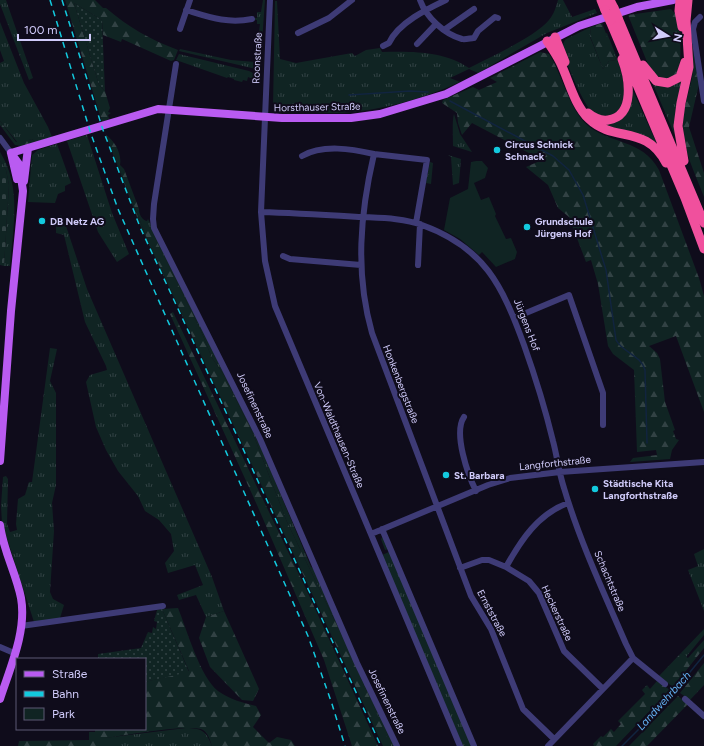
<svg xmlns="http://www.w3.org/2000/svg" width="704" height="746" viewBox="0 0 704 746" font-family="Figtree,sans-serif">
<defs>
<pattern id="grass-tufts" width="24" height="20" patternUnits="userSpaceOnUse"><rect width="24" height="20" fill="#102423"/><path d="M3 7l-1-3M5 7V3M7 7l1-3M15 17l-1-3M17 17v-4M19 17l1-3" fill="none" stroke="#324244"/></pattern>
<pattern id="forest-firs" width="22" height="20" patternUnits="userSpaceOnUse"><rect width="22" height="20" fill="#102423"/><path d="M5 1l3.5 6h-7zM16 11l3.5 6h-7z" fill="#324244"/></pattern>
<pattern id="cemetery-stones" width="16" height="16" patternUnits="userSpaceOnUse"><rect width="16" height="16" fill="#102423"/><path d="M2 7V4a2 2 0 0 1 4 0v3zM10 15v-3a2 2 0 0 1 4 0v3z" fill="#324244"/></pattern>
<pattern id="garden-dots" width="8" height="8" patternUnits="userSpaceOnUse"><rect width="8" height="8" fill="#102423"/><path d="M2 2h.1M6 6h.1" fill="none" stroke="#324244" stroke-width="1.8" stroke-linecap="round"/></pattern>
</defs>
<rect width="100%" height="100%" fill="#0f0c1b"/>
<path fill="url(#grass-tufts)" d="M0,0h6l27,78 -4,2 -29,-76z
M263,0h2l-5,70 -81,-19 1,-2 51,11 24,2 5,-38h-3v-4h-3v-2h3v-6h4z
M558,0h5l9,17 23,-8 2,4 -50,20 -69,40 -9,-4 -19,9 10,4c-38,17 -80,29 -121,31 -20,0 -39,-2 -59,-2l-7,-4 2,-106h2l3,58 16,4 56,-10 3,3 11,-6 14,-2 2,4c29,-1 63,-1 87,16 21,-11 66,-31 80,-48 5,-6 7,-13 9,-20z
M0,22l24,61 24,44 4,10 -16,5 -4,-3 -14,4 -18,-22v-58l4,-2 -4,-11z
M591,27l-1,10 13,32 6,-8 7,-1 -11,-26 2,-1c6,16 33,72 6,81 -7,2 -13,3 -20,-1 -8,-5 -29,-54 -30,-63 0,-4 0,-8 3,-11z
M179,54l70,17 10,5v5l-11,-4 -1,4 -4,-1 -1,2 -8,-2v-1l-6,-2 -1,1 -51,-18z
M683,75l-7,63 -23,-54z
M630,84l26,58 -2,2 -38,-13 -22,-12 24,-1z
M454,114l6,20 12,18 -19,-6c0,-8 -1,-26 1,-32z
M104,130l44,111 235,505 -243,-521z
M87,135l25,78 17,41 -12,8 -19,-30 -31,-91z
M57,144l14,39 -6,3v5l-7,3 -3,9 -27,-1 4,-47 6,-5z
M0,152c22,35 13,75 10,114h-6l5,-81 -3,-15 -6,-9z
M448,155l13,4 -2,24 -6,2 -2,-28z
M430,162l3,1 -2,21 -5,-1z
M61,215l5,11 21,63 125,288 12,34 -18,6 -10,-22 -17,5 -2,-5 26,-10 -8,-20 -27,8 -3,-10 9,-12 -3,-17 -12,-14 -14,-9 -7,-15 -20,-25 -12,-21 -10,-23 -10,-45 4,-7 17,-5 -1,-4 -21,-44 -21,-87 -8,-2v-11z
M148,219l83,163 33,73 47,112 2,1 45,102 37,76h-4l-3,-5 -41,-95 -60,-124 -34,-88 -29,-59 -12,-17 -11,-27 -54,-108 -5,-3 5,1z
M50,348l7,1 -7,32 6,12v92l-4,18 2,28 -4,61 3,7 11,6 -4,13 -26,4 -32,-99 -1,-17 2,-29 3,-1 2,3 -1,45 3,8 7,-2 -1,-6 2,-25 7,-4 4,-13h3z
M383,536l89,210h-9l-81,-191 7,-3 -1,-3 -3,1 -4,-11z
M704,549v62l-16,-41 10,-4 -4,-12z
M704,629v6l-18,22 -5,-4z
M186,728c16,0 20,3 26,18h-107l-1,-8z"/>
<path fill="url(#forest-firs)" d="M65,0h30l8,8h3c22,19 45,32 72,42l-4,10 -3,1 -49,-22 -1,3 -18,-7 -1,-15 -28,-17 25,82 6,6 5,17 -2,4 3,1 -3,2 1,4 -7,3z
M671,9c2,3 5,5 6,8 3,10 6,46 0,56 -6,9 -17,5 -25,1l-24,-59z
M602,23l14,37 -7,1 -6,8 -13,-33 1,-9z
M691,38l8,46 -10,43 15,46v24c-9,-24 -22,-48 -21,-74 0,-15 6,-30 9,-45 2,-13 0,-27 -1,-40z
M540,52l9,2c13,20 20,54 37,70 23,21 56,14 73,46l40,108 5,18v116l-28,-76 -27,10 8,7 3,6 5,43 10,28 -2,1 3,8 3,1 -7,10 -2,9 -40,3 3,-4 24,-3 -1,-5 -19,2 -3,-82 -21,-16 -5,-8 -10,-62 -7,-24 -5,2 -17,-45 -11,-9 -10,-23 -22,-18 16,-7 -70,-37 -10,12 -4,-12 -1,-10 -15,-10 1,-3 30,-13 6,3 18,-8 -7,-4z
M0,121l16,21 16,-3 4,3 -15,4 -6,-1 -15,-20z
M106,135c9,6 16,19 14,30l4,4 15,40c0,6 3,10 8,13l54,109 11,27 12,17 29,59 34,88 60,124 44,100h-8l-235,-505z
M173,312l133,277 72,157h-26l-28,-86 -67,-155 -87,-191z
M178,608c9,22 22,69 40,83 11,8 25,12 38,15l5,9 -8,12 16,16 8,-6 14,3 4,6h-83c-2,-6 -4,-13 -9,-16 -11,-7 -82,6 -98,8v8h-87l1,-5 70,-1v-8h6v-3h50v-47l44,-11 -27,-62z
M224,611l35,78 -6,12 -11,-1 -32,-33 -11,-29 7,-21z
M704,640v8l-31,39 -14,-11 22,-23 7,5z
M704,663v22l-14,15 -10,-7z
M657,681l13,9 -54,56h-22l-1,-2 8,-8 2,1 8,-8 3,3 7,-8 -3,-3 27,-27 -3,-4 5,-5 3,4z
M678,696l10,8 -41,42h-18z"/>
<path fill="url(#cemetery-stones)" d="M0,161l6,9 3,15 -5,81 -4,-1z"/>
<path fill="#102423" d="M476,161h6l6,7 -3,10 -11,5 7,17 8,-3 7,17 -1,2 11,23 5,-1 6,14 -2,7 -19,8 -14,-15 -3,3 -19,-16 -16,-9 6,-32 18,-9 3,-27z"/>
<path fill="url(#garden-dots)" d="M74,3l28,17 3,71 -6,-6z
M162,609l27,63 -44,10v-23h-47v-5l43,-6 7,-16 4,1 1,-6 3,2 1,-7 -3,-1 3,-11z"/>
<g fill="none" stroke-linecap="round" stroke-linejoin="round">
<path stroke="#11243f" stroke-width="1.5" d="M349,95l61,-4 18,1
M450,101l103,55 16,14 14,25 23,75 10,70c7,13 25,15 29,30l2,73
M622,746l40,-40 42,-51"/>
<path stroke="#3e3b76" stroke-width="6" d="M270,0l-9,212 4,49 10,45 185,440
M420,0c6,17 24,34 42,39 3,1 9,-1 12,-1l4,-7 17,-14 3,1
M186,10c23,7 41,14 66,9
M700,17l-5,5 -2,7 11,72
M180,29l10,-29
M444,30l30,-21
M298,33l31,-15 23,-18
M417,44l19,-20
M383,46l6,-3c9,-20 38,-34 57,-43
M176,64l-22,140 -1,15 1,9 106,211 97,224 40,83
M0,138l11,15
M374,154l53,6 -11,63
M302,156c21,-12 50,-7 72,-2 -14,60 -19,119 -2,179l99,263 20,33 32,80 31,30
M261,212c33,1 66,3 100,5 20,1 42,1 61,8 63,23 80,60 102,120 11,31 21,63 29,96 4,15 6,32 11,47 16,54 40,105 62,156l7,14 32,26
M283,256l7,3 71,6
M418,265l2,-41
M514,318l55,-23 34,98v32
M464,417c-11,16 4,58 12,74
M382,529l92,217
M371,534l117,-49 22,-7 50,-6 144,-10
M506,567c15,-27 32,-53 62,-64
M460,568l22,-8h7l17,7 23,14 10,12 25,58 39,38
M21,626l142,-20
M0,647l14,6
M685,699l19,17
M548,746l85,-88"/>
<path stroke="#b95bf1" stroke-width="8" d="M11,153l147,-44 124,9h69l29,-4 66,-20 133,-68 58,-19 36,-7
M11,153l6,26
M24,181l4,-33
M0,461l11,-150 12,-120 -4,-27 -8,-11
M0,525c3,25 16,48 21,73 6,33 -11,70 -21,101"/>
<path stroke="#f0509d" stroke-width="9" d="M601,0l4,10
M610,0l4,8
M680,0l-1,11 3,16
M618,18l86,205
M610,21l75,177 19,51
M555,37l10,25
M547,41c4,6 9,13 13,21 9,18 14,43 29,57 25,24 57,5 77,44
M643,65l13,16 12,2 12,-6 5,-15
M588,113c6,5 13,8 20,7 28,-4 21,-43 14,-61
M684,161l-6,-35 3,-23 8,-36 -3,-46 2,-21"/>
<path stroke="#13cade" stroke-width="1.5" stroke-dasharray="6 5" stroke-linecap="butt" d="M50,0l41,134 27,75 190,427 24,68 13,42
M62,0l41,130 37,97 241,519"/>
<path stroke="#f0509d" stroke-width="9" d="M614,8l4,10
M605,10l5,11"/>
</g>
<g fill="#13cade" stroke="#0f0c1b" stroke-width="1.5">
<circle cx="497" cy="150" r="4"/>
<circle cx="42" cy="221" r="4"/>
<circle cx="527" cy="227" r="4"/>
<circle cx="446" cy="475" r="4"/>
<circle cx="595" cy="489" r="4"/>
</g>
<g text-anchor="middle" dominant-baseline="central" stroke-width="4" stroke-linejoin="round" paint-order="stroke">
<g font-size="10" fill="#d0cbfa" stroke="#0f0c1b">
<text transform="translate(257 58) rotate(-87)">Roonstraße</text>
<text transform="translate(317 107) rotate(-1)">Horsthauser Straße</text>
<text transform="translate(527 325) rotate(69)">Jürgens Hof</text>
<text transform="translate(401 384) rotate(69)">Honkenbergstraße</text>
<text transform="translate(255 405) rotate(65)">Josefinenstraße</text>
<text transform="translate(339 435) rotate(67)">Von-Waldthausen-Straße</text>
<text transform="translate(555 463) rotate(-6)">Langforthstraße</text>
<text transform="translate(610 581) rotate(67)">Schachtstraße</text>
<text transform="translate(492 613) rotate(62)">Ernststraße</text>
<text transform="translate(557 613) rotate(65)">Heckerstraße</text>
<text transform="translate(387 701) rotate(64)">Josefinenstraße</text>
</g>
<g font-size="10" font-weight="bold" fill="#d0cbfa" stroke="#0f0c1b" text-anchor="start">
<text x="505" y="144">Circus Schnick<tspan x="505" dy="12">Schnack</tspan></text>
<text x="50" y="221">DB Netz AG</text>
<text x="535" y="221">Grundschule<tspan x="535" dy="12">Jürgens Hof</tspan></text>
<text x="454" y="475">St. Barbara</text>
<text x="603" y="483">Städtische Kita<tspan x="603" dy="12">Langforthstraße</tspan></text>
</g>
<g font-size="11" font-style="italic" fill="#62aff1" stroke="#0f0c1b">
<text transform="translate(664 701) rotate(-48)">Landwehrbach</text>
</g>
</g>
<rect x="16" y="658" width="130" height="72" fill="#0f0c1b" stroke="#5c5874"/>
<rect x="24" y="671" width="20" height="6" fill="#b95bf1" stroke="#5c5874"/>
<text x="52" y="678" font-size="12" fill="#d0cbfa">Straße</text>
<rect x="24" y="691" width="20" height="6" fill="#13cade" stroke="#5c5874"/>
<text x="52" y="698" font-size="12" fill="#d0cbfa">Bahn</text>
<rect x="24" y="708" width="20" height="12" fill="#102423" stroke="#5c5874"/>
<text x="52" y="718" font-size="12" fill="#d0cbfa">Park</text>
<g transform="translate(668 36) rotate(101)" stroke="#0f0c1b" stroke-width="3" paint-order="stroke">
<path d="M0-3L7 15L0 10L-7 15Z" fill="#d0cbfa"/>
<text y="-6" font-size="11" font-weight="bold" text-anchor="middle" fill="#d0cbfa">N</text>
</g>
<path d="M18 34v6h72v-6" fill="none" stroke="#d0cbfa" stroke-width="2"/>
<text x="24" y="34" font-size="12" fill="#d0cbfa" stroke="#0f0c1b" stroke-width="3" paint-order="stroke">100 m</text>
</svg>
